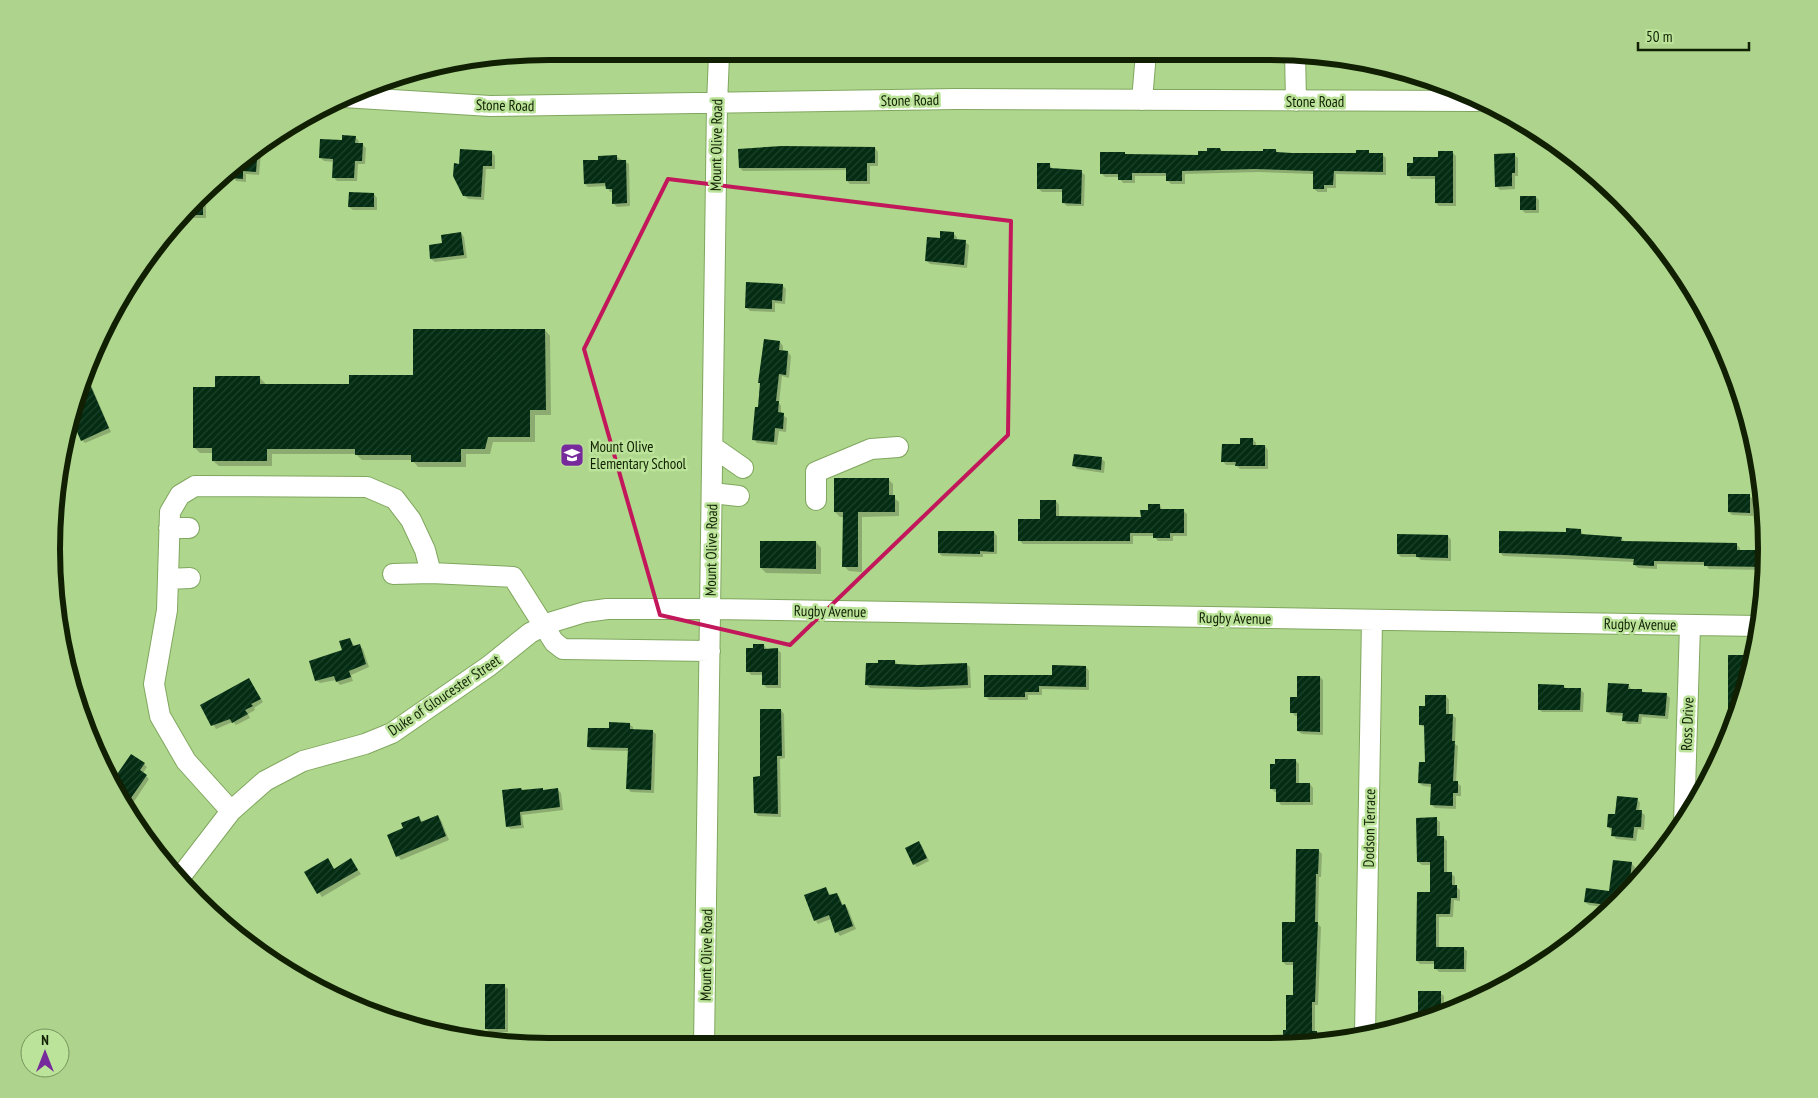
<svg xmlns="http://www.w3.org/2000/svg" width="1818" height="1098" viewBox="0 0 1818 1098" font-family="'PT Sans Narrow',sans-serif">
<defs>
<pattern id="building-hatch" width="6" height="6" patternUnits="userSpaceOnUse" patternTransform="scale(1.25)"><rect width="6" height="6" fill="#032c13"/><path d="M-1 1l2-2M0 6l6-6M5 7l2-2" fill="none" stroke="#1e422b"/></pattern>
</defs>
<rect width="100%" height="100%" fill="#aed68c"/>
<path fill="#0003" d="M355,137l4,4 -1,3h4l4,4 -1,16h-7l-1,17h-20l-4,-4 1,-15 -10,-1 -3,-3 22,-17z
M875,148l3,4v14h-8v18h-20l-3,-3v-11l-104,1 -3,-3z
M1220,149l3,3 41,1 12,-3 2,3 79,1 11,-2 3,2 12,1 3,3v17l-50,-1v14h-9v4h-9l-4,-3v-15l-56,-2 -73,2v10h-14l-4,-4v-4h-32v7h-12l-4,-6h-14l-4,-4 25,-17h73z
M253,150h4l4,4 -2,21 -13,-1v8l-10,-1 -3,-4v-4l-5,-3z
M492,152l3,4v13h-9l-2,31 -16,-1 -4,-4 -3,-30z
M1452,152l4,4v50h-17l-3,-3v-24h-25l-3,-4z
M1514,155l4,3v18h-3v13l-15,1 -4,-4z
M617,157l12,7 1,42 -13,1 -4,-4v-11h-3l-3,-6 -19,1 -3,-3 15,-23z
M1050,165l3,5 28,2 4,3 -1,31h-17l-3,-3 -1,-11h-21l-4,-4z
M374,194l3,4v12h-24l-4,-3z
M1536,197l3,3v13h-14l-4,-4z
M194,201h9l3,4v13h-26z
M461,233l3,4 3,21 -32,4 -4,-3 12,-15z
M954,234l3,3v4l8,1 4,3 -2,23 -37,-4 -3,-3 14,-22z
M782,285l4,4 -1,15 -10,-1v9l-25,-1 -4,-4z
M545,330l5,6 1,79h-16v27h-42l-3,12h-24v13h-48l-6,-7h-50l-6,-6h-84v12h-53l-6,-5v-8h-13l-6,-6 22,-59 43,-11 6,6v3l85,-1 64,-9z
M780,342l3,4v6h5l3,4 -2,22 -7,-2 -3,27 2,3v8l6,4 -1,14 -7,-1 -2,14 -20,-2 -3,-4 5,-30z
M88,381l3,4 20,47 -26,11 -3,-3 -11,-24 7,-27 2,-5z
M1253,439l3,4v3h9l3,4v19h-28l-4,-4h-10l-3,-4 18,-16z
M1102,459l3,3 -1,11 -27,-4 -3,-4z
M888,479l5,5v13l6,5v14l-37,1v55l-13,-1 -5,-5v-49h-4l-5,-5z
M1749,496l4,3v17l-21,-1 -3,-3z
M1056,501l3,4v13l83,1 7,-8 11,-6 3,6h21l3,3v22h-14v5h-15l-4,-5h-21v8h-110l-4,-4 22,-19z
M1581,531l3,5 37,2 3,3 112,3 4,4v3h22v-6h4l-1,25 -56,-1 -3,-4 -49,-1v5l-19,-1 -3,-3v-3l-132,-6 -3,-4z
M994,532l3,4v18h-14v3l-41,-1 -3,-3z
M1448,536l3,4v21l-30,-1 -3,-3h-17l-3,-3z
M816,542l5,6v26l-55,-1 -5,-5z
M350,639l5,8 4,-1 4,3 6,18 -18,8 2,6 -13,4 -4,-5 -16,3 -4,-3 27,-29z
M764,645l3,5h11l3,3v35h-14l-4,-4v-9h-12l-3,-4 6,-22z
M1751,656l2,3 -26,84 1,-23h1z
M895,661l3,4 20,1 48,-2 4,3 1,21 -46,2 -55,-2 -4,-4z
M1086,667l3,4v19l-47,-1v6h-14v5h-39l-3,-4z
M1320,677l3,3v55l-21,-1 -4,-3v-15h-3l-3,-4 6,-14z
M249,679l14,23 -9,6 1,2 -7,4 2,4 -14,7 -3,-3 -17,7 -15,-24z
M1628,685l4,5 10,1 2,2 22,1 4,4 -2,21 -26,-2 -1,7h-14l-3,-4v-4l-13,-1 -4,-3z
M1564,686l2,3h14l4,4 -1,19h-41l-3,-3z
M1446,696l3,4v15h3l4,3 -1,26 3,2 -2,36 5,4v10h-5v13l-21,-1 -3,-3 1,-18 -10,-1 -4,-3 7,-20v-35l-6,-3 6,-18z
M781,710l3,4 1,44 -5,1 1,58 -23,-1 -3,-4 7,-35z
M629,724l4,3v3l19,1 4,3 -2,59 -23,-1 -3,-3 1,-38 -37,-1 -4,-3 22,-17z
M1295,760l4,4v20h11l3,4v17h-32l-3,-4v-9h-3l-4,-4 6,-23z
M144,764l3,3 -4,6 6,6 -20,30 -8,-6 -9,-18z
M542,789l2,2 14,-1 3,3 2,17 -41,5 2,13 -13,1 -4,-3 16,-34z
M1637,799l3,4 -1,8 6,4 -1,15 -6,-1 -2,12 -20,-2 -8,-13 8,-10z
M437,816l4,4 8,20 -48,20 -3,-4 7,-27 13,-12 5,5z
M1436,819l4,3v16h4l3,3v32h4l4,4v9l5,4v11l-6,-1 -1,17h-14v31h24l4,3 -1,21h-27l-4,-4v-4h-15l-3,-3 14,-67v-29h-9l-4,-3z
M919,843l3,3 7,15 -12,6 -3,-3z
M1318,850l4,4 -1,23h-2l-1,47 3,3 -3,78h-3v27l5,3v8l-18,3 -15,-15 7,-35v-31h-8l-3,-3z
M327,860l8,10 16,-10 10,14 -39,23 -16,-24z
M1631,863l4,4 -2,16 -24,27v-2l-20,-3 -4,-3 26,-10z
M826,888l5,8 6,-2 3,4 3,8 2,-1 3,4 8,20 -16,7 -3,-4 -6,-13 -13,5 -3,-4z
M504,986l4,3v43h-18l-4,-3z
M1440,993l4,3v15l-22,9 -3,-5z"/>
<path fill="url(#building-hatch)" d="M342,135l14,1 -1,7h8l-1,18h-7l-1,17h-22l1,-19 -14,-1 1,-19 22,1z
M782,146l93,1v16h-8v18h-21v-13h-107l-1,-19z
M258,147l-2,25 -13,-1v8l-12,-1 1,-8h-4l18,-16z
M1207,148h13l1,3h42v-2h13v3l16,1h64v-3h13v3h14v19l-49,-1 -1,14h-9v4h-11v-18l-59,-2 -72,2v10h-16v-8h-34v7h-14v-6h-18v-22h25v2l73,1v-4h9z
M460,149l32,2v15h-9l-2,31 -18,-1 -10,-20 1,-13 5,1z
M1438,151h15v52h-18v-27h-28v-13h6v-6h25z
M1515,153v20h-3v13l-17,1 -1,-33z
M617,155v5h9l1,43 -15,1v-15h-6l-1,-6 -21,1 -1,-24h15v-4z
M1037,163h13v5l32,2 -1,34 -19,-1v-14h-25z
M349,192l25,1v14h-26z
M1520,196h16v14h-16z
M195,200h8v15h-21z
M940,231l14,1v7l12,1 -2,25 -39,-4 2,-24 13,1z
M461,232l3,23 -34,4 -1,-14 13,-2 -1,-8z
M746,282l37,2 -1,17 -10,-1v9l-27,-1z
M413,329h132l1,81h-16v27h-42l-3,12h-24v13h-50v-7h-56v-6h-88v12h-55v-13h-19v-61h22v-11h45v8h89v-9h64z
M764,339l16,2 -1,9 9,1 -2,24 -7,-1 -3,27h3l-1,11 6,1 -1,16 -8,-1 -1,14 -22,-2 3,-33h3l2,-24h-2z
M88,380l21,48 -28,13 -10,-23 7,-29 3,-6z
M1240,438h13v7h12v21h-30l1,-4h-15l1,-18h18z
M1074,454l28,3 -1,13 -29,-4z
M834,478h55v17h6v17h-37v55h-16l1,-55h-9z
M1728,494h22v19l-22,-1z
M1040,500h16v16l85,1 -1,-7h8v-6h12v5h24v24h-14v5h-17v-5h-23v8h-112v-22h22z
M1566,528l15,1v5l41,3 -1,4 116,2v7h30l-2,17 -61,-1v-4l-50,-1v5l-21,-1 1,-6 -69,-4 -66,-2v-22l67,1z
M938,531h56v21l-14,-1v3l-42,-1z
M1397,534l51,1v23l-32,-1v-3h-19z
M760,541h56v28l-56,-1z
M350,638l3,8 7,-2 6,20 -17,7 2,6 -15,5 -2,-6 -19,5 -6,-20 33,-11 -3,-9z
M753,644h11v5l14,-1v37h-16v-13h-16v-24h7z
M1728,655h23v11l-20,67h-3z
M878,660h17v4l23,1 49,-2 1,22 -48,2 -55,-2 1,-22h12z
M1052,665l34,1v21l-47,-1v6h-14v5h-41v-22h68z
M1297,676h23v56l-23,-1v-18h-7v-16h7z
M249,678l12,21 -10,5 2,2 -8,4 3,4 -16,9 -2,-4 -19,7 -11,-21z
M1608,683l21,1 -1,5h14v3l25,1 -2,23 -26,-2 -1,8 -16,-1 1,-8 -17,-1z
M1538,684l26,1v3h17l-1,22h-42z
M1425,695h21v19h7l-1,27h3l-2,40h5v12h-5v13l-23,-1 1,-21 -13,-1 1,-21h6l-1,-37h-5v-19h6z
M760,709h21l1,47h-5l1,58 -24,-1 -1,-36 7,-1z
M609,722l21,1v6l23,1 -2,60 -25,-1 2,-41 -41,-1 1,-19h21z
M131,754l14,9 -5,7 7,5 -23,33 -13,-25z
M1275,759h21v24h14v19h-34v-13h-6v-25h5z
M521,788l1,2 21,-2v2l15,-2 2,19 -40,5 1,13 -15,2 -4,-37z
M1617,796l21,2 -2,12h6l-1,17h-7l-1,11 -22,-2 1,-8 -5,-1 1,-13h7z
M438,815l8,21 -50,21 -9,-22 16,-7 -2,-5 18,-7 2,6z
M1437,817v19h7v36h8v13h5v13h-6l-1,16h-14v33h28v22h-30v-8h-18l1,-69h13v-30h-13l-1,-44z
M919,841l8,17 -14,7 -8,-17z
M1296,849h23l-1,25h-2l-1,48h3l-1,23 -2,57h-3v29h5v12l-15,3h-19v-16h3v-35h7v-33h-11v-40h13z
M328,858l6,11 17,-11 7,12 -41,24 -13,-22z
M1613,860l19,2 -3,25 -22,25 1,-7 -24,-3 2,-14 23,3z
M826,887l3,8 8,-2 5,12 3,-1 8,22 -18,7 -6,-18 -15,6 -10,-26z
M485,984h20v45h-20z
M1418,991h23v21l-20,8v-4h-3z"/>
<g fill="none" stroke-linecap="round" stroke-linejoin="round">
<g stroke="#80a75f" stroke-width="22">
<path id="minor" d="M1295,52l1,49
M343,97l147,9 466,-7 521,2
M1142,100l4,-47
M713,447l30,21
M712,493l27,3
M816,500v-28l55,-23 27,-2
M169,528h20
M393,574l38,-1 82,4 41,65 9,7 147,2
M168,579l22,-1
M231,811l-45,-50 -26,-45 -6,-32 13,-74 3,-98 10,-17 15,-9 172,1 28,12 16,21 14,30 6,23
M1684,823l6,-198
M178,880l53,-69 34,-30 38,-20 62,-17 27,-11 97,-67 41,-33 19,-10 36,-11 22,-3h104l1048,17
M1365,1035l7,-415
M704,1046l13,-942 2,-49"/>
</g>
<use href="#minor" stroke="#fff" stroke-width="20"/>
</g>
<path fill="none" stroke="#c2185b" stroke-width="4" stroke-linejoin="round" d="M668,179l343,42 -3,214 -218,210 -130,-30 -76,-266z"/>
<defs>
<g id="school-square" transform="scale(1.25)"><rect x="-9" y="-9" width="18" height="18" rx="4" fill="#762a9c" stroke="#bbe399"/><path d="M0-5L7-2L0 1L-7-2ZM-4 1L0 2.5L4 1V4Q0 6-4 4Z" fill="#fff"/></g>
</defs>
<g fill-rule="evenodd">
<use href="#school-square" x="572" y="455"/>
</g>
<g text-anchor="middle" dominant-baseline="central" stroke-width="5" stroke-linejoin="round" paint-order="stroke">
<g font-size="15" fill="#112003" stroke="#bbe399">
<text transform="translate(910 100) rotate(-1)">Stone Road</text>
<text x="1315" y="101">Stone Road</text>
<text transform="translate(505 105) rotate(1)">Stone Road</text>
<text transform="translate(716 145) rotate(-89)">Mount Olive Road</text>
<text transform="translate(711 550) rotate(-89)">Mount Olive Road</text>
<text transform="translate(830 611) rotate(1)">Rugby Avenue</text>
<text transform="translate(1235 618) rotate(1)">Rugby Avenue</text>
<text transform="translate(1640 624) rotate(1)">Rugby Avenue</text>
<text transform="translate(444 695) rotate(-34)">Duke of Gloucester Street</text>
<text transform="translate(1687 724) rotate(-88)">Ross Drive</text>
<text transform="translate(1369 828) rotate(-89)">Dodson Terrace</text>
<text transform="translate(706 955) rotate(-89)">Mount Olive Road</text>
</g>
<g font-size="15" fill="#112003" stroke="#bbe399" text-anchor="start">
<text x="590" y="446">Mount Olive<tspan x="590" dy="17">Elementary School</tspan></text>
</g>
</g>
<path d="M0 0H1818V1098H0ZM549 60H1269A489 489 0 0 1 1758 549V549A489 489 0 0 1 1269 1038H549A489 489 0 0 1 60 549V549A489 489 0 0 1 549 60Z" fill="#add38d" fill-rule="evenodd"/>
<path fill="none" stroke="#112003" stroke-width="6" d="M549 60H1269A489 489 0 0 1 1758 549V549A489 489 0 0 1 1269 1038H549A489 489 0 0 1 60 549V549A489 489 0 0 1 549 60Z"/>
<g transform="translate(45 1053)"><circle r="24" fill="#bbe399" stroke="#77955d"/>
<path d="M0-4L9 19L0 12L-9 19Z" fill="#762a9c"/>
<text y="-8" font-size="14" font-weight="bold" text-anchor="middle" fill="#112003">N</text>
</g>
<path d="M1638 42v8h111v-8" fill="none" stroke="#112003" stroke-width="2.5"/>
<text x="1646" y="42" font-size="15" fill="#112003" stroke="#bbe399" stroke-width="4" paint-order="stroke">50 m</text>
</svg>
